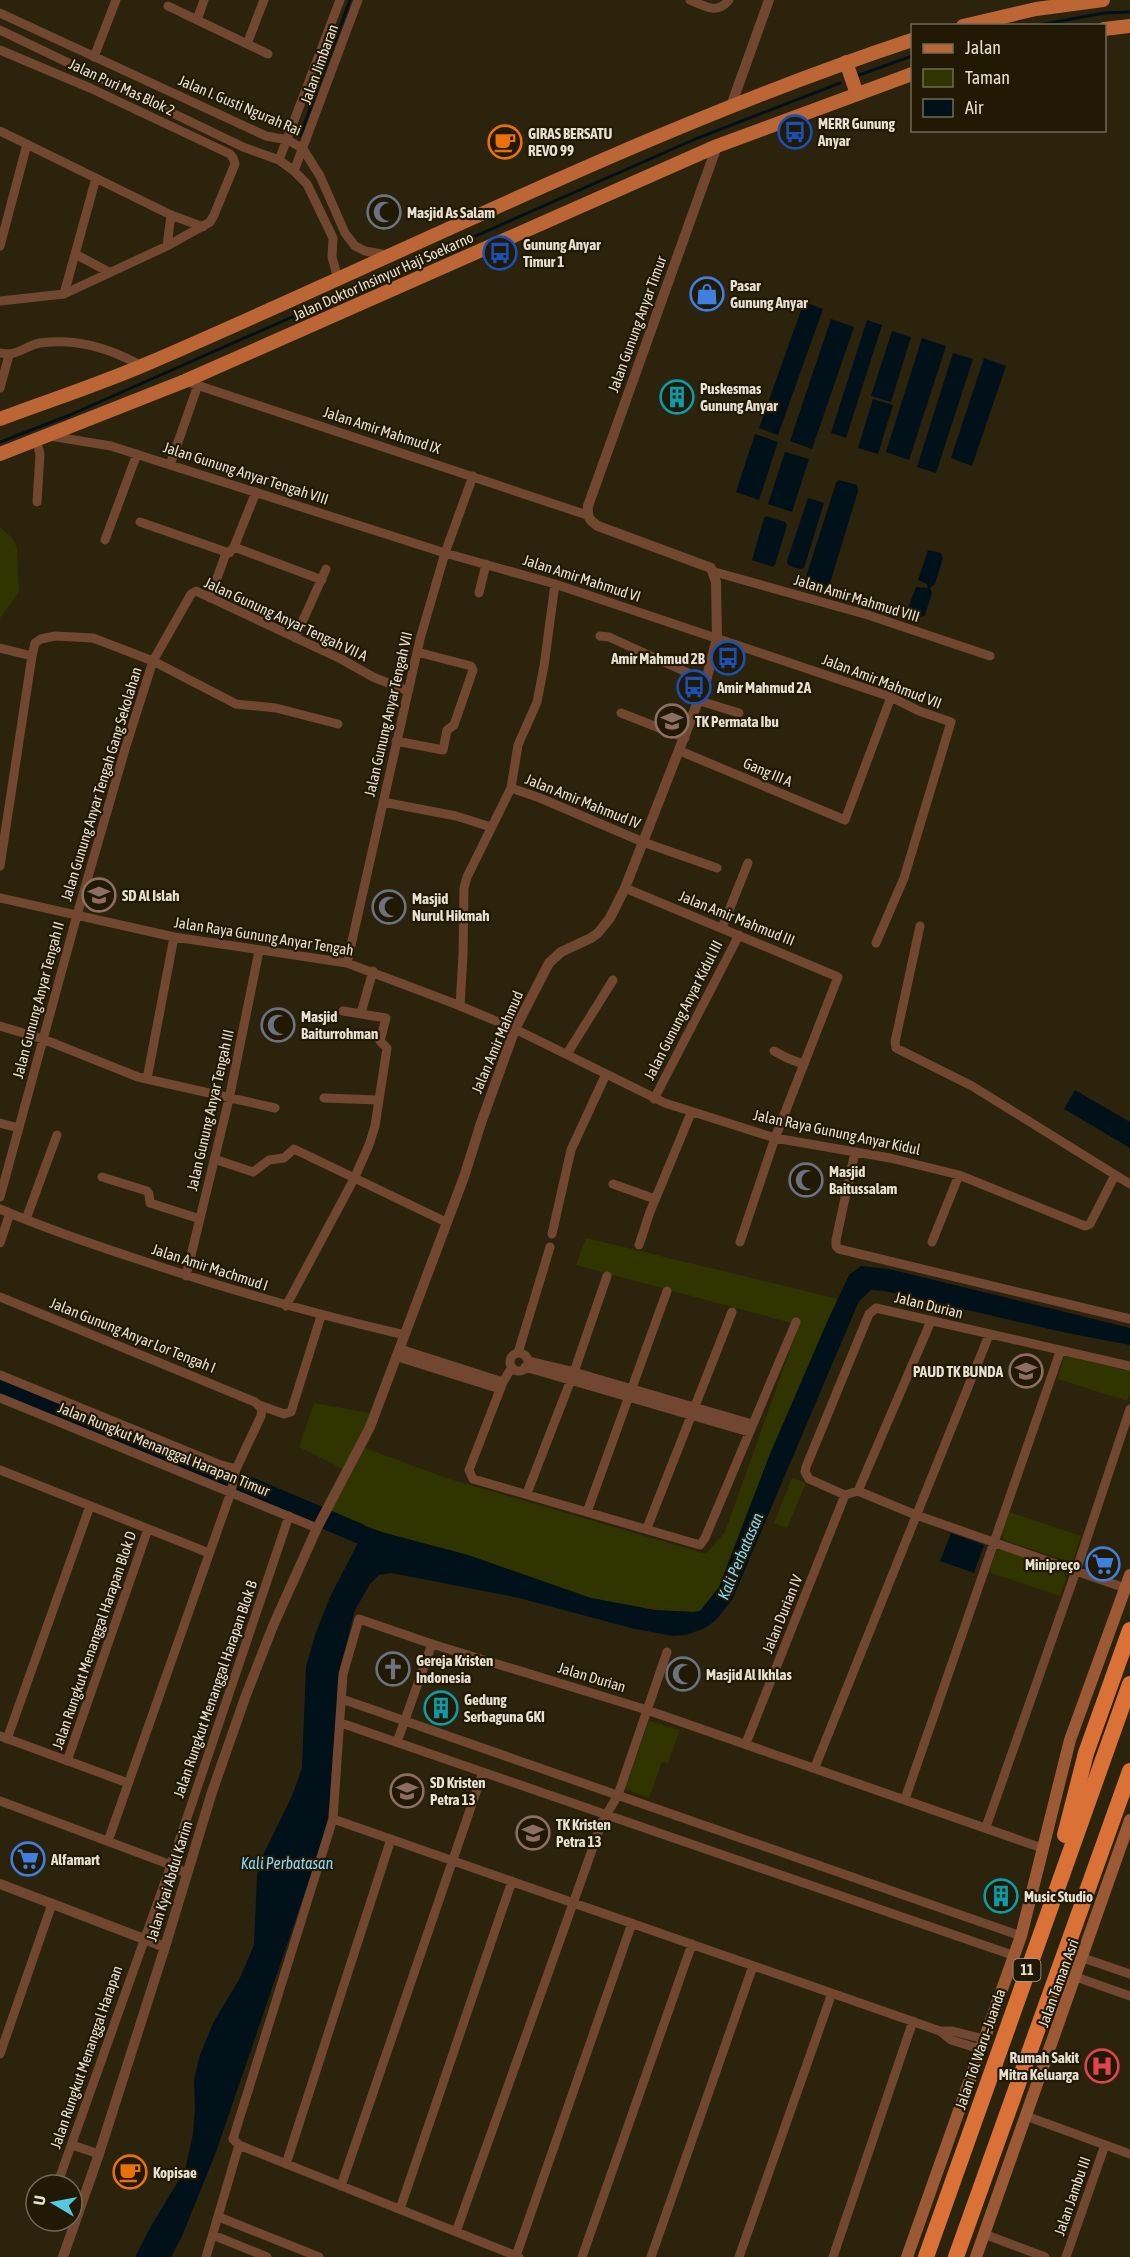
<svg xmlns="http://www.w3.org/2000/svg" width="1130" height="2257" viewBox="0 0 1130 2257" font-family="'Asap Condensed',sans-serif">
<rect width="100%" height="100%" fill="#2c230d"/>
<path fill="#303500" d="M0,527l12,11 5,10 2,44 -19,26z
M586,1238l252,61 -68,155 -51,133 -15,21 -7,4 -42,-2 -64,-12 -123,-43 -83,-22 -55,-20 35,-65 81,30 260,76 19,-22 74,-207 -223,-60z
M1064,1356l66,15v22l-3,8 -69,-22z
M314,1403l60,11 -29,56 -46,-23z
M792,1478l14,5 -19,45 -13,-5z
M1009,1512l72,24 -7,22 -4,4 -66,-22 -2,-6z
M1001,1549l63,22 2,8 -6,17 -71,-24 7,-21z
M649,1721l31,9 -12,33 -6,-1 -13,36 -24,-9z"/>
<path fill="#00111a" d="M804,302l19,7 -45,126 -19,-7z
M831,319l23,8 -42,122 -22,-8z
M867,320l15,5 -36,113 -15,-5z
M892,331l19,6 -20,65 -20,-6z
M922,338l24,8 -37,114 -23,-8z
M953,353l20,6 -37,114 -19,-6z
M984,358l22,8 -34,100 -21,-8z
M873,399l20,6 -15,49 -20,-6z
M755,434l23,8 -19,58 -23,-8z
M785,452l24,7 -17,53 -24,-8z
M839,480l18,5 1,6 -28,92 -4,3 -19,-5 -1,-4 30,-94z
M808,498l16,5 -20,65 -5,1 -11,-4 -1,-4z
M766,516l19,6 2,3 -12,40 -2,2 -21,-7 12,-42z
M928,550l13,3 2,5 -8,26 -5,4 2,5 -7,22 -3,2 -12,-3 -3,-3 9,-24 12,1 -1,-4 -9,-4z
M1075,1090l55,32v26l-66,-39z
M861,1266l28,3 241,59v17l-63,-12 -182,-42 -14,-1 -12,11 -127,299 -16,20 -11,8 -19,7 -12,1 -39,-7 -120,-32 -124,-24 -12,2 -9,9 -15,26 -15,58 -12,150 -11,39 -101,295 -34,84 -11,21h-36l16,-31 34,-56 8,-36 2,-27 -1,-28 6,-24 13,-32 26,-43 15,-35 3,-70 6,-20 29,-59 10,-28 4,-101 9,-32 15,-38 32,-62 -29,-12 3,-7 49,17 83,22 123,43 64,12 38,2 7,-1 19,-24 51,-133 57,-132 22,-47z
M951,1533l33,12 -10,28 -34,-12z"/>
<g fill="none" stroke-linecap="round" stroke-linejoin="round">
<path stroke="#00111a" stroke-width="3" d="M1034,26l70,-13 26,-1
M859,75l53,-19
M300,136l50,-136
M351,291l342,-151 147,-57
M0,442l70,-27 263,-116"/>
<path stroke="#00111a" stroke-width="20" d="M0,1384l70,27 288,122"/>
<path stroke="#714731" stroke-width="9" d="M690,0c15,6 27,15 39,0
M168,6l100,48
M0,13l266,123 22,4 15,9 17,27 25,57 10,13 10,5 22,4
M197,20l7,-20
M0,30l243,117 36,13 15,11 13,13 26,54 -1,19 6,22
M247,44l17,-44
M0,50l90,38 140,66 3,4 2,6 -21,51 -4,7 -43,24 -103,48 -64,7
M94,57l22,-57
M0,131l171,84 32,12
M279,160l61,-160
M294,171l64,-171
M0,246l27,-102
M167,246l4,-31
M75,254l34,18
M64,294l32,-116
M0,353c17,4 24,-7 40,-10 37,-5 69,5 102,23
M185,381l402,134
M0,388l9,-33
M50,436l61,10 334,107 110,31 336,113 28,14 32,11 -47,156 -28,65
M36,439l4,15 -3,48
M170,465l28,-80
M140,522l89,31 5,-6 22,-55
M105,540l32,-86
M234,547l88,33
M715,572l153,43 122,41
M479,593l7,-29
M210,598l16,-45
M600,636l9,1 97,44
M295,638l31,-69
M0,648l32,8
M700,701l39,12
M621,713l64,25
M396,741l47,9 4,-20 7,-5 19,-55 -2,-4 -54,-14
M680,751l165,69 46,-123
M511,788l29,10 103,44 74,26
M383,802l73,14 35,11
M0,866l32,-210 3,-13 6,-4 14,-3 38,2 60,23 83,43 40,4 62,16
M625,888l213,89 -63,161 -35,104
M0,898l174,39 173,26 106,40 62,26 150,74 110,35 115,20 69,17 126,51 5,-2 25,-49
M920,926l-25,116 1,6 76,38 158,98
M722,928l26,-65
M347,963l73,-324 25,-86 28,-77
M460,1006l3,-51 1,-67 3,-11 44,-89 7,-43 19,-43 7,-36 11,-82
M361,1013l12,-42
M0,1026l43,13 95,38 137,31
M774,1051l13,7 16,6
M567,1054l46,-74
M147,1079l27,-142
M324,1098l54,2
M654,1099l85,-164
M0,1123l19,5
M855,1152l-19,88v6l3,3 291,70
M214,1159l39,13 16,-12 15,-2 10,-9 152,73
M102,1177l45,14 2,3 1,9 50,16
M613,1184l42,15
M0,1197l77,-282 49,-169 27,-85 38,-67 5,-3 145,68 32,18 35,14
M0,1209c45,19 91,35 137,50 89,30 177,55 268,76
M26,1219l31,-84
M552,1234l19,-84 35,-76
M932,1242l27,-67
M0,1243l10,-30
M639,1245l11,-33 41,-99
M186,1276l43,-177 30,-148
M0,1297l255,105 7,7 -1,7 -25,53 -18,-5 -218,-89
M286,1306l68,-127 15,-34 6,-19 12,-78 -7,-7 6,-23 -43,-7
M400,1349l103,33
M518,1353l32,-106
M510 1362a9 9 0 1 1 18 0a9 9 0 1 1-18 0Z
M398,1357l102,32
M528,1361l46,11 178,52
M512,1367l-9,15 -34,88 4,9 227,66 5,-7 91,-216
M525,1367l224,65
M0,1398l317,130
M259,1405l25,9 7,-2 30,-96
M0,1470l209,83
M858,1491l73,-170
M527,1493l47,-121 33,-96
M587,1512l80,-221
M647,1528l85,-216
M1125,1588l-49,-17 54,-162
M342,1699l679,237
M341,1723l674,233
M0,1736l128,47
M7,1739l83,-233
M397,1742l35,-98
M746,1743l99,-248
M67,1761l81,-232
M815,1767l174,-432
M905,1799l155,-447
M0,1801l171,64 16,9
M333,1819l607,212h12l32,8
M986,1827l90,-256 -160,-56 -58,-24 -13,4 -36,-16 -4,-7 1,-5 63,-153 7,-6 254,58
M108,1841l123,-349 5,-23
M1083,1958l47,16
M1076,1977l54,19
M940,2031l11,9 29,9
M0,2054l52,-150
M1026,2116l104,38
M72,2145l27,9
M286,2164l105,-325
M57,2185l114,-320 118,-349
M341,2186l142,-414
M400,2209l112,-328
M219,2217l100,40
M456,2232l146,-410 16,-27 49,-143
M984,2234l61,23
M213,2235l54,22
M516,2256l116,-333
M206,2257l33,-112
M519,2257l-280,-112 -6,-6 100,-320 10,-145 16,-55 73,25 215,66 395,138
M582,2257l110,-313
M651,2257l102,-291
M739,2257l93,-264
M833,2257l80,-236
M1066,2257l39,-112"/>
<path stroke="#714731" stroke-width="10" d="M731,106l38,-106
M0,1884l165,63
M63,2257l36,-103 66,-207 47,-155 34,-97 27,-69 44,-98 53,-101 94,-250 17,-54 34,-94 34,-66 12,-11 30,-14 7,-5 12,-15 15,-30 81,-207 11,-43 -1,-56 -5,-14 -113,-42c-9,-6 -11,-9 -10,-20l129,-360"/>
<path stroke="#9c5935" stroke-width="12" d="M907,2257l114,-321 49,-196 60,-165
M976,2257l154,-437"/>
<path stroke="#bc6636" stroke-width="14" d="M963,26l73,-17 67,-9
M1104,29l26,-3
M846,62l11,32
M0,419c48,-18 97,-34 144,-54 255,-109 505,-238 768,-325
M0,454l185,-73 532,-235 195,-72"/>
<path stroke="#da7237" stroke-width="16" d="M1065,1835l21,-82 44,-123
M926,2257l204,-573
M956,2257l174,-486"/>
</g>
<defs>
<g id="bus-ring" transform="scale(1.725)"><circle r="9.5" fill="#221904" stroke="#1a4fb4" stroke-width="1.5"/><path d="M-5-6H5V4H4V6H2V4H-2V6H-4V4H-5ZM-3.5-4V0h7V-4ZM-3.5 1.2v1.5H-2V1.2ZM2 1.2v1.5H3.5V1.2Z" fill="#1a4fb4"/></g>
<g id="cafe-ring" transform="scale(1.725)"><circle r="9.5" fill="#221904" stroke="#e8710a" stroke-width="1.5"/><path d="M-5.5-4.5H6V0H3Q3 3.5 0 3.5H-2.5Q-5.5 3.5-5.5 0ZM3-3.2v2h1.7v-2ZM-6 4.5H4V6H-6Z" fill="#e8710a"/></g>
<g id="mosque-ring" transform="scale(1.725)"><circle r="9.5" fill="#221904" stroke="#6b7280" stroke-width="1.5"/><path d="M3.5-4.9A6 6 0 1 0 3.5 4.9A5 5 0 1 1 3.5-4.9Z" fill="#6b7280"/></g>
<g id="shop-ring" transform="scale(1.725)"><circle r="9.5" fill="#221904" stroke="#3f7fe0" stroke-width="1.5"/><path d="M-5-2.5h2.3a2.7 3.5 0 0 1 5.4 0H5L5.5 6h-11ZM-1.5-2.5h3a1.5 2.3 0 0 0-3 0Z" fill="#3f7fe0"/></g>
<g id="building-ring" transform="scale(1.725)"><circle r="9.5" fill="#221904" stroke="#0f9aa8" stroke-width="1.5"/><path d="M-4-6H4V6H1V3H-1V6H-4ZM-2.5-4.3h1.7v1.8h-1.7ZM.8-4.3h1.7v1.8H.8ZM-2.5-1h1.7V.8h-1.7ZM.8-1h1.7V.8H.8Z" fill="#0f9aa8"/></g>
<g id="school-ring" transform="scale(1.725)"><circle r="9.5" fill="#221904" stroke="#8d6e63" stroke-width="1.5"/><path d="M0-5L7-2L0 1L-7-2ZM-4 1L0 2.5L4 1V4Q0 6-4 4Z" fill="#8d6e63"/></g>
<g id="supermarket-ring" transform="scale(1.725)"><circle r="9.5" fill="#221904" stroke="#3f7fe0" stroke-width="1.5"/><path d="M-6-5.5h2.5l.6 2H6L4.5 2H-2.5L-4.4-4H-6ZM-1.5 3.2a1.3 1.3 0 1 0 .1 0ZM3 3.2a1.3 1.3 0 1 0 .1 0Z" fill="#3f7fe0"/></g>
<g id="church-ring" transform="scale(1.725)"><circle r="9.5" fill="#221904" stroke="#6b7280" stroke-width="1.5"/><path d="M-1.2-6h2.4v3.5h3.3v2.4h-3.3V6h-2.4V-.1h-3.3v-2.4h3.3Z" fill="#6b7280"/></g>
<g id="hospital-ring" transform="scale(1.725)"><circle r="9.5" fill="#221904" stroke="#e0444e" stroke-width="1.5"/><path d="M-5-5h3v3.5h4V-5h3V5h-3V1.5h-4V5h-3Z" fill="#e0444e"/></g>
</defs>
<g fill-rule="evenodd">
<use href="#bus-ring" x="795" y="132"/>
<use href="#cafe-ring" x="505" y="142"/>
<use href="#mosque-ring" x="384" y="212"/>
<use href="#bus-ring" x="500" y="253"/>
<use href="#shop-ring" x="707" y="294"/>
<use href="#building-ring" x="677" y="397"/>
<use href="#bus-ring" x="728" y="658"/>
<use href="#bus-ring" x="694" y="687"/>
<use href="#school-ring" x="672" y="721"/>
<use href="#school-ring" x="99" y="895"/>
<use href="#mosque-ring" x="389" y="907"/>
<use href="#mosque-ring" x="278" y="1025"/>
<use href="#mosque-ring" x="806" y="1180"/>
<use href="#school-ring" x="1026" y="1371"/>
<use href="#supermarket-ring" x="1103" y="1564"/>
<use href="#church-ring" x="393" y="1669"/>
<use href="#mosque-ring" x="683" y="1674"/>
<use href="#building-ring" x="441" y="1708"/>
<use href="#school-ring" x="407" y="1791"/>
<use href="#school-ring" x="533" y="1833"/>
<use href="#supermarket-ring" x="28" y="1859"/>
<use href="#building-ring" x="1001" y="1896"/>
<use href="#hospital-ring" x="1102" y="2066"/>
<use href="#cafe-ring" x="130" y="2172"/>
</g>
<g text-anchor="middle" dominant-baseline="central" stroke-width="4.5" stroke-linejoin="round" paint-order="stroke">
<rect fill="#221904" stroke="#aba495" stroke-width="1.5" x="1013.5" y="1959" width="27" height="22" rx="4.5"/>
<g font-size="14" font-weight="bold" fill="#e6e0d3">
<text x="1027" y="1970">11</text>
</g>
<g font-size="15" fill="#e6e0d3" stroke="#221904">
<text transform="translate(319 64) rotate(-70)">Jalan Jimbaran</text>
<text transform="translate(122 87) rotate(25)">Jalan Puri Mas Blok 2</text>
<text transform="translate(240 105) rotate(23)">Jalan I. Gusti Ngurah Rai</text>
<text transform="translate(383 276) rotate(-24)">Jalan Doktor Insinyur Haji Soekarno</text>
<text transform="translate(637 324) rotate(-70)">Jalan Gunung Anyar Timur</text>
<text transform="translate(382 430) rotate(18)">Jalan Amir Mahmud IX</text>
<text transform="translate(246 473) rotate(18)">Jalan Gunung Anyar Tengah VIII</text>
<text transform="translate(582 578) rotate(18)">Jalan Amir Mahmud VI</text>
<text transform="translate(857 598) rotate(17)">Jalan Amir Mahmud VIII</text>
<text transform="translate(286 619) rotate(25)">Jalan Gunung Anyar Tengah VII A</text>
<text transform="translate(882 681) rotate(21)">Jalan Amir Mahmud VII</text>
<text transform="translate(388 714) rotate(-77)">Jalan Gunung Anyar Tengah VII</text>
<text transform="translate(768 772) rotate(23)">Gang III A</text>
<text transform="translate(101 784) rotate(-73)">Jalan Gunung Anyar Tengah Gang Sekolahan</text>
<text transform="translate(583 801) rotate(22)">Jalan Amir Mahmud IV</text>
<text transform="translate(737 918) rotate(22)">Jalan Amir Mahmud III</text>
<text transform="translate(264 936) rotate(9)">Jalan Raya Gunung Anyar Tengah</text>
<text transform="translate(38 1000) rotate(-75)">Jalan Gunung Anyar Tengah II</text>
<text transform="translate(683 1010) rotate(-63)">Jalan Gunung Anyar Kidul III</text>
<text transform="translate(497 1042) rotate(-67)">Jalan Amir Mahmud</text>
<text transform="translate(210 1110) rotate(-77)">Jalan Gunung Anyar Tengah III</text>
<text transform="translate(837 1132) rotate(12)">Jalan Raya Gunung Anyar Kidul</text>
<text transform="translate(210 1267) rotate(18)">Jalan Amir Machmud I</text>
<text transform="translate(929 1305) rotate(14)">Jalan Durian</text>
<text transform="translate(133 1335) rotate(22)">Jalan Gunung Anyar Lor Tengah I</text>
<text transform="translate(164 1449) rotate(22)">Jalan Rungkut Menanggal Harapan Timur</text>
<text transform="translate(782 1614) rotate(-68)">Jalan Durian IV</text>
<text transform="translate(94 1640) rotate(-71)">Jalan Rungkut Menanggal Harapan Blok D</text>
<text transform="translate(592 1677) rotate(17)">Jalan Durian</text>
<text transform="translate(215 1689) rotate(-71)">Jalan Rungkut Menanggal Harapan Blok B</text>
<text transform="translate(169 1881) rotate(-73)">Jalan Kyai Abdul Karim</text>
<text transform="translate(1058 1983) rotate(-70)">Jalan Taman Asri</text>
<text transform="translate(980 2049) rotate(-71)">Jalan Tol Waru–Juanda</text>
<text transform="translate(86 2057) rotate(-71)">Jalan Rungkut Menanggal Harapan</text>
<text transform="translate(1072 2196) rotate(-71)">Jalan Jambu III</text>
</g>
<g font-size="15" font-weight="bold" fill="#e6e0d3" stroke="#221904" text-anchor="start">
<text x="818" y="123">MERR Gunung<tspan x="818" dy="17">Anyar</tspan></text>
<text x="528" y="133">GIRAS BERSATU<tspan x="528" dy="17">REVO 99</tspan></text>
<text x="407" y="212">Masjid As Salam</text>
<text x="523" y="244">Gunung Anyar<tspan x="523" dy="17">Timur 1</tspan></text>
<text x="730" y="285">Pasar<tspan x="730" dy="17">Gunung Anyar</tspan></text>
<text x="700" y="388">Puskesmas<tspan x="700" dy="17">Gunung Anyar</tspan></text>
<text x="705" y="658" text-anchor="end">Amir Mahmud 2B</text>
<text x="717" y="687">Amir Mahmud 2A</text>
<text x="695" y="721">TK Permata Ibu</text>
<text x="122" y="895">SD Al Islah</text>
<text x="412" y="898">Masjid<tspan x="412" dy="17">Nurul Hikmah</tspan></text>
<text x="301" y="1016">Masjid<tspan x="301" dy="17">Baiturrohman</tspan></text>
<text x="829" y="1171">Masjid<tspan x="829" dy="17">Baitussalam</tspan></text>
<text x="1003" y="1371" text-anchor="end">PAUD TK BUNDA</text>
<text x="1080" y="1564" text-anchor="end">Minipreço</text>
<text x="416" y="1660">Gereja Kristen<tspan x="416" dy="17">Indonesia</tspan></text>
<text x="706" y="1674">Masjid Al Ikhlas</text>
<text x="464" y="1699">Gedung<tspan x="464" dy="17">Serbaguna GKI</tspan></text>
<text x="430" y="1782">SD Kristen<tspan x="430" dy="17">Petra 13</tspan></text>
<text x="556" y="1824">TK Kristen<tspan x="556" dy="17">Petra 13</tspan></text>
<text x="51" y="1859">Alfamart</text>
<text x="1024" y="1896">Music Studio</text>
<text x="1079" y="2057" text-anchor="end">Rumah Sakit<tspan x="1079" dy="17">Mitra Keluarga</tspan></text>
<text x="153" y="2172">Kopisae</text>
</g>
<g font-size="16" font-style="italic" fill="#85d6fc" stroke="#221904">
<text transform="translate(740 1556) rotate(-67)">Kali Perbatasan</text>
<text x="287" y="1863">Kali Perbatasan</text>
</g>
</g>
<rect x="911" y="24" width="195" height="108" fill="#221904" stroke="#706957" stroke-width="1.5"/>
<rect x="923" y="44" width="30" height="9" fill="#bc6636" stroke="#706957" stroke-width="1.5"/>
<text x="965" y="54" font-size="18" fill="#e6e0d3">Jalan</text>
<rect x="923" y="69" width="30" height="18" fill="#303500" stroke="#706957" stroke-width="1.5"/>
<text x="965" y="84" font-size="18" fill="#e6e0d3">Taman</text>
<rect x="923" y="99" width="30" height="18" fill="#00111a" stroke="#706957" stroke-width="1.5"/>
<text x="965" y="114" font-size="18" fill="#e6e0d3">Air</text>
<g transform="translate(54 2203) rotate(280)"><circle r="28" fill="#221904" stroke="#706957" stroke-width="1.5"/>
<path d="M0-4.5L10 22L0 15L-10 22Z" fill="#56c9e0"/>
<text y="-9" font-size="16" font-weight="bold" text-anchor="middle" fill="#e6e0d3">U</text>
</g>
</svg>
